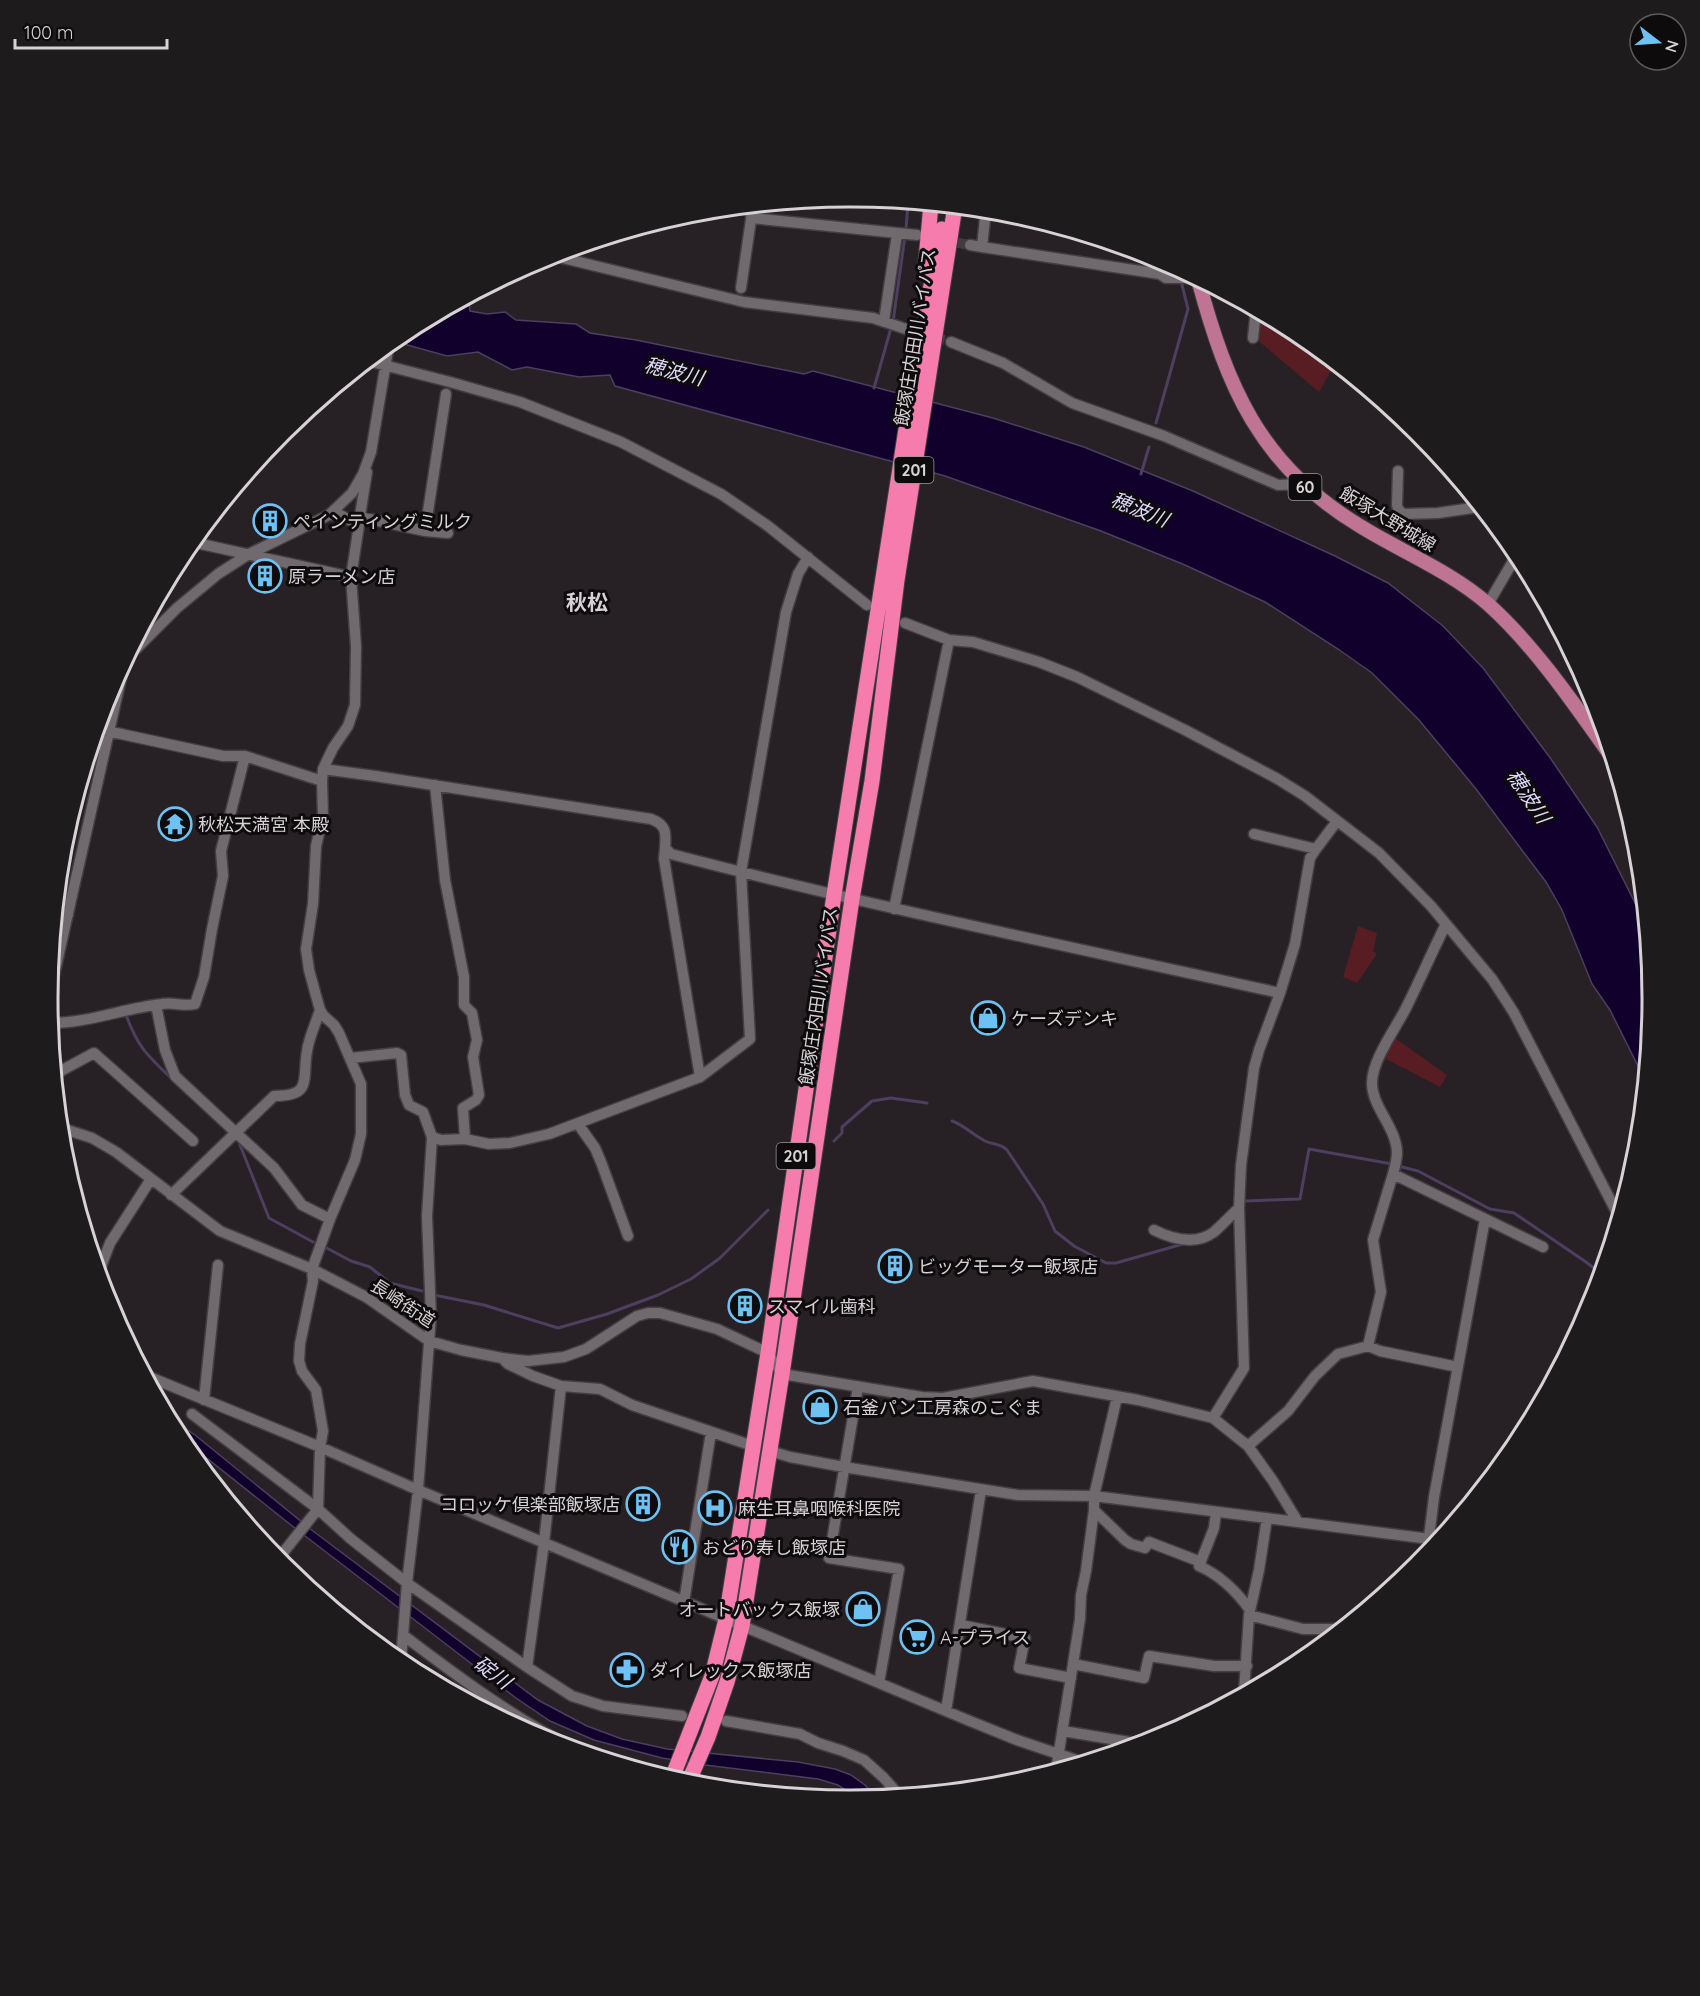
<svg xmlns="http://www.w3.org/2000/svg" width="1700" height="1996" viewBox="0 0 1700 1996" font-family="Quicksand,'Noto Sans JP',sans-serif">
<rect width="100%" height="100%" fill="#272125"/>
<path fill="#581c23" d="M1258,315c27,2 57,32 77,49l-16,28 -64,-54z
M1358,926l19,7 -4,18 4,3 -20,29 -14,-6z
M1395,1038l52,37 -7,12 -56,-29z"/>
<path fill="#11002c" stroke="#4c3f5f" stroke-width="1.5" d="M465,299l4,4 1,8 17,3 18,-2 11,8 60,4 14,9 46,7 168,34 9,-3 180,47 91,29 109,44 142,65 53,27 55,43 40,42 68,91 46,68 48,96 7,75 -8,80 -34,-68 -18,-26 -30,-74 -16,-28 -70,-93 -57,-69 -47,-47 -34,-24 -73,-47 -80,-37 -84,-34 -156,-55 -330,-90 -5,-11 -31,2 -52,-10 -15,3 -34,-18 -31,4 -54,-15 12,-10z
M169,1417l26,18 118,96 225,169 49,26 35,13 45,10 131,13 37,7 16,6 14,10 11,12 -18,2 -20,-14 -20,-6 -113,-14 -43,-7 -68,-18 -44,-19 -34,-23 -220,-169 -117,-93z"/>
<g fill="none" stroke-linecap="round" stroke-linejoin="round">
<path stroke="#4c3f5f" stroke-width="3" d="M906,230l2,-28
M893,322l12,-86
M874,388l17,-60
M1156,423l32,-114 -7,-28
M1141,474l8,-27
M123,1015h3c12,32 20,39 44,62
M952,1121c12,4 21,14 33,20 8,4 15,2 22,9l36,54 12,27 19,15 32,17h10l67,-19
M238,1140l31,78 44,24
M834,1141l8,-8v-6l30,-26 19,-3 36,5
M1398,1166l20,5 72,38 24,4 72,49 14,11
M1245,1201l55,-2 9,-50 83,15
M323,1246l28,15 19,6 20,16 32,8
M434,1295l50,10 74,23 49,-14 51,-19 33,-16 29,-21 48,-48"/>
<path stroke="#413c3f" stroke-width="10" stroke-dasharray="10 5" stroke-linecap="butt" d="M943,240l27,5
M906,329l45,13"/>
<g stroke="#433e42" stroke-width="13">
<path id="minor" d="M751,218l166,17
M970,245l12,2 4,-38
M982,247l178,27 6,4h31
M550,255l194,47 129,16 33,11
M741,288l12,-82
M884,321l13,-87
M1253,338l3,-28
M951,342l52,21 69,40 92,33 114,49 24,-1
M368,361l82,21 70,20 101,40 100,52 47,32 99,79
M1398,471l-1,34 1,4 5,5 35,-1 41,-6
M360,517l65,14 23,2
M359,522l8,-50
M425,531l21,-137
M192,542l159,35
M1488,604l24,-41 4,-12
M905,623l44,17 24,2 66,20 38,15 108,53 91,48 29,18 74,57 52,53 61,73 22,34 104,202
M126,659l51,-51 41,-34 31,-20 80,-39 23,-22 11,-19 8,-22 18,-108
M98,729l125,27h22l77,25
M323,769l52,7 276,43c16,6 15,14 14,29l6,6c202,53 406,94 609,139
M435,785l10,95 19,97v28l8,8 5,27 -4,17 6,38 -3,5 -13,8 2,31
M1254,834l62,15
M665,848l-1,11 36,218
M894,909l55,-269
M56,913l12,2
M48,1002l77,-341
M156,1005l9,45 10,26 99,92 28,37 28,14
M51,1023c37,0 74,-15 111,-19 12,-2 22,3 33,0l9,-27 8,-48 11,-53 -2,-25 24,-95
M351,1058l46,-5 4,2 4,40 4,10 14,7 9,25 -5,79 4,100 -13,174 -11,93 -6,79
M55,1074l39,-21 99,88
M578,1124l17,24 6,14 27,74
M61,1128l31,10 24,14 104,79 92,38 54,28 63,44 32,9 41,8 6,6 25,12 28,10 39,3 32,16 121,41
M432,1137l9,3 24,-1 24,5 21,-1 39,-9 151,-57 50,-38 -9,-167 45,-260 12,-38 10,-17
M1393,1174c2,-7 4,-15 4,-22 -1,-25 -25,-45 -25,-69 0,-23 24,-55 34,-75 14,-28 26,-56 40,-84
M171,1195l103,-99c39,0 28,-16 33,-45 2,-14 9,-28 13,-41
M1154,1230c18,9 41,16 60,2 8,-7 16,-16 25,-24
M99,1272l11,-29 41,-64
M1368,1346l12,5 78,16
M502,1358l26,3 36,-4 22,-8 51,-33 11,-3h12l57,16 51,24 14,21 140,23 21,1 90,-17 105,19 75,18 35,28 25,35 25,41
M147,1376l173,71 98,43 547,229 52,21 65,22
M858,1387l-29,171 70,11 -20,114
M204,1400l14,-135
M192,1414l126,95 33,30 56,44 120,84 45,29 31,10 79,10
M1213,1418l31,-50 -5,-160 2,-43 13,-97 5,-18 21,-57 15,-49 15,-86 6,-9 21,-28
M1248,1446l40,-35 27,-35 23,-22 30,-8 13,-54 -8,-52 20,-66 150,73
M770,1451l20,6 54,10 174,28 76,1 344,44
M1094,1510l31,30 6,4 14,4 4,-6 52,20
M1216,1512l-2,16 -15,38c21,9 38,26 51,44
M1427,1553l7,-56 51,-278
M278,1559l40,-50 2,-62 3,-16 -7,-41 -14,-19 -3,-10 1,-17 13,-63 -1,-12 18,-50 25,-59 6,-26v-50l-22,-51 -5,-8 -10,-9 -4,-6 -11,-40 -3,-21 7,-45 3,-58 7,-30 -1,-35 1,-12 10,-21 15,-22 7,-21 1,-59 -5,-69 8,-52 -19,-10h-11
M684,1602l27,-170
M1249,1615l54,14h36
M961,1625l64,13 -6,30 52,10
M403,1635c54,41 108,81 168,112
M1073,1664l71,14 5,-22 65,10h33
M527,1667l17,-124 17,-157
M1244,1692l5,-77 10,-45 8,-52
M946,1711l35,-221
M726,1721l74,13 18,9 25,8 21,9 19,17 16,18
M1063,1731l78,13
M1056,1770l17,-106 7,-45 1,-24 5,-24 8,-61v-14l23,-99"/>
</g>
<g stroke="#433e42" stroke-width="16">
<path id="major" d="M1198,279c29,108 62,187 162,247 42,26 90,45 128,78 46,41 87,101 123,152"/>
</g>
<g stroke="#433e42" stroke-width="17">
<path id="highway" d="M925,271l6,-67
M672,1778l40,-102 14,-57 42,-266 66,-458 83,-537 25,-129
M688,1783l20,-46 19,-55 15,-56 40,-252 70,-475 20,-118 25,-201 58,-374"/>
</g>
<use href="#minor" stroke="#70696e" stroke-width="10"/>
<use href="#major" stroke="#c07494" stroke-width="14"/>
<use href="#highway" stroke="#f67cad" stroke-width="15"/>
</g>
<defs>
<g id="building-ring" transform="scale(1.725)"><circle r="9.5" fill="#0e0b0d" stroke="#6ec2f3" stroke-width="1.5"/><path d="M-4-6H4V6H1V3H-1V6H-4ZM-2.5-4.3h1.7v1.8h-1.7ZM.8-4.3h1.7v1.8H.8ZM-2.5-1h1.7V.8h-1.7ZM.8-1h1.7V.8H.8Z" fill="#6ec2f3"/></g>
<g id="temple-ring" transform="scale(1.725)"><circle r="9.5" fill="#0e0b0d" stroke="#6ec2f3" stroke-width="1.5"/><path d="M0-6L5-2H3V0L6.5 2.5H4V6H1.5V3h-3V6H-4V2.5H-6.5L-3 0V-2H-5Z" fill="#6ec2f3"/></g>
<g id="shop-ring" transform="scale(1.725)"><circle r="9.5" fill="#0e0b0d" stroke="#6ec2f3" stroke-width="1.5"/><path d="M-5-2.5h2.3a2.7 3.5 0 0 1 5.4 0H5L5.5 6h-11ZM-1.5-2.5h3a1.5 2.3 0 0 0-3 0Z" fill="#6ec2f3"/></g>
<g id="hospital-ring" transform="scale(1.725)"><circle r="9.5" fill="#0e0b0d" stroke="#6ec2f3" stroke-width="1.5"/><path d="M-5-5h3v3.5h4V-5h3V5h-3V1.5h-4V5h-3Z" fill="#6ec2f3"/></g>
<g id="restaurant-ring" transform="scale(1.725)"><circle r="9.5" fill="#0e0b0d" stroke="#6ec2f3" stroke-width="1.5"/><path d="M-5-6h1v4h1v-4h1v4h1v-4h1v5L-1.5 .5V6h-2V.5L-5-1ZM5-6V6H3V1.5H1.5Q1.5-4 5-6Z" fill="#6ec2f3"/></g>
<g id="supermarket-ring" transform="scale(1.725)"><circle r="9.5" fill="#0e0b0d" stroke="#6ec2f3" stroke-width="1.5"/><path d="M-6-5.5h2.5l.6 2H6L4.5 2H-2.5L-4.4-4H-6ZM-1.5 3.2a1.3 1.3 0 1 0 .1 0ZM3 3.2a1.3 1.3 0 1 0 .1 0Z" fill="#6ec2f3"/></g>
<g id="pharmacy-ring" transform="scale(1.725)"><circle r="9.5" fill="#0e0b0d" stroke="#6ec2f3" stroke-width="1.5"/><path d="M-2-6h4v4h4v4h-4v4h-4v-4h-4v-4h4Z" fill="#6ec2f3"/></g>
</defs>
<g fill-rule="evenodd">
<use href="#building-ring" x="270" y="521"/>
<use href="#building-ring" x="265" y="576"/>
<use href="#temple-ring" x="175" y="824"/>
<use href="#shop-ring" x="988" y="1018"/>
<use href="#building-ring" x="895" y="1266"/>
<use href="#building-ring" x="745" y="1306"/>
<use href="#shop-ring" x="820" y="1407"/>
<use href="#building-ring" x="643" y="1504"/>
<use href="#hospital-ring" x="715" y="1508"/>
<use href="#restaurant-ring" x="679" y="1547"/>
<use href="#shop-ring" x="863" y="1609"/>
<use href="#supermarket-ring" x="917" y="1637"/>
<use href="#pharmacy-ring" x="627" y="1670"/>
</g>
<g text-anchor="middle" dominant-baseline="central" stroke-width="6" stroke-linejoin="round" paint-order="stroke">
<g fill="#0e0b0d" stroke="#9a9699" stroke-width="1.5">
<rect x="894.5" y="457" width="39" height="26" rx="4.5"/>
<rect x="1288.5" y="474" width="33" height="26" rx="4.5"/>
<rect x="776.5" y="1143" width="39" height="26" rx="4.5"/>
</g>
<g font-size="16" font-weight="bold" fill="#d6d2d5">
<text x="914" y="470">201</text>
<text x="1305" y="487">60</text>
<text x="796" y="1156">201</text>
</g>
<g font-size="18" fill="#d6d2d5" stroke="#0e0b0d">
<text transform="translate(915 337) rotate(-81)">飯塚庄内田川バイパス</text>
<text transform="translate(1388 519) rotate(31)">飯塚大野城線</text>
<text transform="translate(818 996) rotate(-82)">飯塚庄内田川バイパス</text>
<text transform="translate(403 1303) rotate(33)">長崎街道</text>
</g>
<g font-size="18" fill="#d6d2d5" stroke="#0e0b0d" text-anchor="start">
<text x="293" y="521">ペインティングミルク</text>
<text x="288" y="576">原ラーメン店</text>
<text x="198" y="824">秋松天満宮 本殿</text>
<text x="1011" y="1018">ケーズデンキ</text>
<text x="918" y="1266">ビッグモーター飯塚店</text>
<text x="768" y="1306">スマイル歯科</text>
<text x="843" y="1407">石釜パン工房森のこぐま</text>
<text x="620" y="1504" text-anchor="end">コロッケ倶楽部飯塚店</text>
<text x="738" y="1508">麻生耳鼻咽喉科医院</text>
<text x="702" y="1547">おどり寿し飯塚店</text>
<text x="840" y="1609" text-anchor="end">オートバックス飯塚</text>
<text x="940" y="1637">A-プライス</text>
<text x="650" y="1670">ダイレックス飯塚店</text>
</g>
<g font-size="20" font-style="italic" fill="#dfd7fa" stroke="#0e0b0d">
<text transform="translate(674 371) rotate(14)">穂波川</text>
<text transform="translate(1140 509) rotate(22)">穂波川</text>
<text transform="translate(1529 796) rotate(56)">穂波川</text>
<text transform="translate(493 1672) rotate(37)">碇川</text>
</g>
<g font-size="21" font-weight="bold" fill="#d6d2d5" stroke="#0e0b0d">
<text x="587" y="602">秋松</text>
</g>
</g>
<path d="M0 0H1700V1996H0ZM849 207H851A791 791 0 0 1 1642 998V999A791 791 0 0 1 851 1790H849A791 791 0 0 1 58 999V998A791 791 0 0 1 849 207Z" fill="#1e1b1d" fill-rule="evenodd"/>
<path fill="none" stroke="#d6d2d5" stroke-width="3" d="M849 207H851A791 791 0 0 1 1642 998V999A791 791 0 0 1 851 1790H849A791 791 0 0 1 58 999V998A791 791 0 0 1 849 207Z"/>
<g transform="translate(1658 42) rotate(107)"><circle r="28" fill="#0e0b0d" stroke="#5e5b5d" stroke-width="1.5"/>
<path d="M0-4.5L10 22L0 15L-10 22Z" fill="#6ec2f3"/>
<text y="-9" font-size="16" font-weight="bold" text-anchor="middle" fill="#d6d2d5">N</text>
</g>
<path d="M15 39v9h152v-9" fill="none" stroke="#d6d2d5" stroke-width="3"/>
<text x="24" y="39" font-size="18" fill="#d6d2d5" stroke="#0e0b0d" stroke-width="4.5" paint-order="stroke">100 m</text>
</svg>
